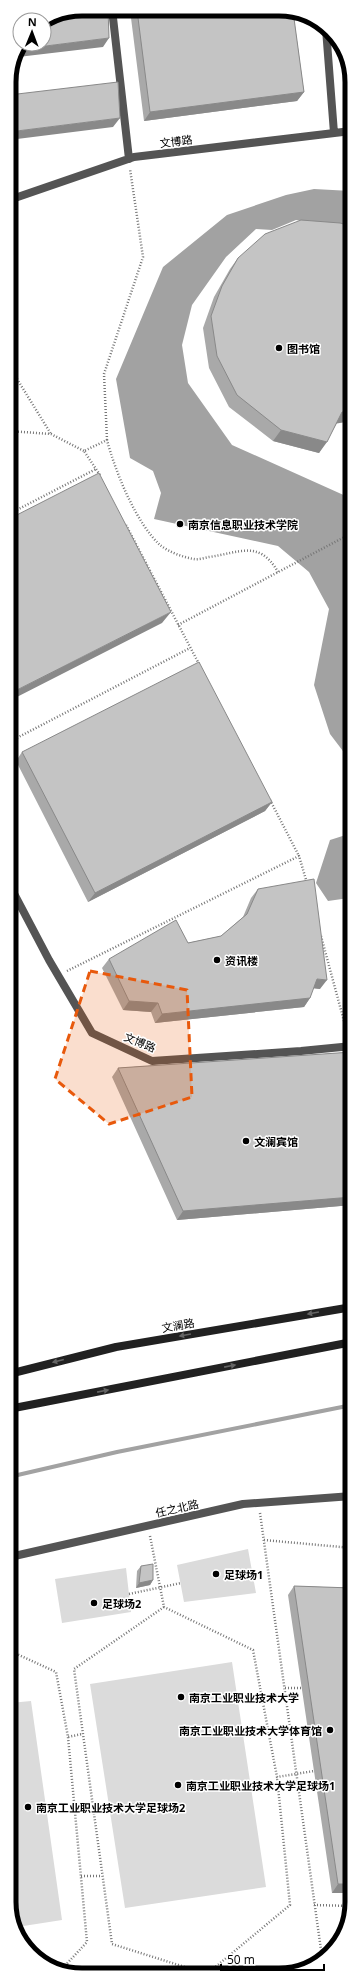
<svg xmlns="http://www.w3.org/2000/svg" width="361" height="1984" viewBox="0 0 361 1984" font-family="'Open Sans','Noto Sans SC',sans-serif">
<rect width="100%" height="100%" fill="#fff"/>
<path fill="#dbdbdb" d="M248,1549l8,44 -72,9 -7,-37z
M126,1568l5,44 -69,11 -7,-44z
M232,1662l34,225 -141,21 -35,-224z
M31,1701l31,219 -45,7 -7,-16v-208z"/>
<path fill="#a2a2a2" d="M314,189l37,2v38l-55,-9 -24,10 -16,-1 -30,28 -34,48 -10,40 6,38 44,62 116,52 4,29v237l-22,-29 -16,-49 15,-76 -20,-37 -31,-26 -124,-27 7,-26 -8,-22 -23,-13 -14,-79 47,-112 64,-52 59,-20z
M352,833v84l-3,-19 -21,3 -12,-18 14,-43z"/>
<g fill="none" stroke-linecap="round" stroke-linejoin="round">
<path stroke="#a2a2a2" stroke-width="4" d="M9,1477l108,-25 235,-47"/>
<path stroke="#767676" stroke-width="2.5" stroke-dasharray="1 2" stroke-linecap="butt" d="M9,366l42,68
M9,431l42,3 33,17
M107,440l-3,-66 39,-117 -13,-88
M100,475l-16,-24 23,-11c8,31 29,83 53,105 9,7 22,12 34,14 4,1 10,-1 15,-2 30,-4 50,-18 69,15
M9,514l87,-45
M126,525l73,139
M178,625l174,-92
M9,742l181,-94
M270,800l29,56
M321,936l27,100
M67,971l232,-115 8,27
M260,1513l62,444
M150,1536l14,71 89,43 24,127 37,-6
M264,1540l88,8
M129,1594l52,-11
M164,1607l-90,62 38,275 95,30 83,-69 -13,-128
M10,1651l46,21 12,65 14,-3
M285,1688h17
M81,1876h21
M314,1905l38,1
M61,1970l26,-28 -19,-205"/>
<path stroke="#545454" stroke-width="8" d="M112,9l17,150
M326,29l8,104
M9,200l125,-43 217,-26
M9,884l40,76 43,73 60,28 149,-10 51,-5"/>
<path stroke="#545454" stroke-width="8" d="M10,1557l233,-53 109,-8"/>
<path stroke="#212121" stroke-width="8" d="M9,1374l107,-27 236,-40
M9,1409l343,-67"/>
</g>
<path fill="#a9a9a9" d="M136,10l157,1 11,81 -7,9 -153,20 -13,-103z
M351,226v195l-14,2 -18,30 -46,-12 -44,-34 -20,-39 -6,-40 11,-31 16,-28 8,-11z
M22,752l250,50 -7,9 -177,91 -72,-141z
M258,889l62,100 -7,-1 -3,10 -6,9 -149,16 -4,-11 -28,-2 -21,-42 7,-9 112,-23 22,-19 8,-19z
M352,1052v153l-175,15 -65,-143 6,-9z
M141,1566l12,14 -3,5 -14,3 1,-17z
M294,1586l58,2v305h-20l-44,-298z"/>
<path fill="#898989" d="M109,38l-6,9 -85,10 4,-8z
M304,92l-7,9 -153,20 6,-9z
M120,118l-7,9 -104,13v-8z
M351,411v10l-17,3 8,-12z
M281,430l46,12 -8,11 -46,-12z
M171,612l-9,11 -153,78v-7z
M272,802l-7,9 -177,91 7,-9z
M317,979l10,1 -7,9 -9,-1z
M310,998l-6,9 -149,16 7,-9z
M129,1001l29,2 -7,9 -28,-2z
M352,1197v8l-175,15 6,-9z
M153,1580l-3,5 -14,3 3,-5z
M338,1884h14v9h-20z"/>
<path fill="#c4c4c4" stroke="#898989" d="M82,9h26l1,29 -87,11 2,-5h20v-23l10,-7z
M137,10l156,1 11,81 -154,20z
M118,82l2,36 -111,14v-37z
M301,220l39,3 11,3v185l-9,1 -15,30 -46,-12 -44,-35 -20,-39 -6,-40 11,-30 16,-28 27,-24z
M99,473l72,139 -162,82v-175z
M199,662l73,140 -177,91 -73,-141z
M314,879l13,101 -10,-1 -7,19 -148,16 -4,-11 -29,-2 -20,-42 67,-39 12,23 33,-7 26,-22 11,-25z
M352,1052v145l-169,14 -65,-143z
M153,1564v16l-14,3 2,-17z
M294,1586l58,2v296h-14z"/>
<defs><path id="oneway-solid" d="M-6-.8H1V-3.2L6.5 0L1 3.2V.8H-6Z"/></defs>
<g fill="#646464">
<use href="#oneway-solid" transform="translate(313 1313) rotate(170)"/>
<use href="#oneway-solid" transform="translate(185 1335) rotate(170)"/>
<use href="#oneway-solid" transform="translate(58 1361) rotate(166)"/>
<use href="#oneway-solid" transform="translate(230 1366) rotate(-11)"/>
<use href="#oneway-solid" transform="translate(103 1391) rotate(-11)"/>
</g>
<path fill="#e8590c" fill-opacity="0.2" stroke="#e8590c" stroke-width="3" stroke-dasharray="8 5" stroke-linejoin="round" d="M90,971l97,19 5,107 -83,27 -54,-45z"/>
<g fill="#000" stroke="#fff" stroke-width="1.5">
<circle cx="279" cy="348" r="4"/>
<circle cx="180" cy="524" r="4"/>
<circle cx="217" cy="960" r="4"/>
<circle cx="246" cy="1141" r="4"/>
<circle cx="216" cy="1574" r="4"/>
<circle cx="94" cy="1603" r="4"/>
<circle cx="181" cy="1697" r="4"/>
<circle cx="330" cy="1730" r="4"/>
<circle cx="178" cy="1785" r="4"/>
<circle cx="28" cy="1807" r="4"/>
</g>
<g text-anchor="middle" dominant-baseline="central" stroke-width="3" stroke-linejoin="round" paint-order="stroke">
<g font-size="11" fill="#000" stroke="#fff">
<text transform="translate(176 141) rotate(-7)">文博路</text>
<text transform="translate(140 1042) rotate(22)">文博路</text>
<text transform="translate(178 1325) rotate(-10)">文澜路</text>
<text transform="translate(177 1508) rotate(-13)">任之北路</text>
</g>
<g font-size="11" font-weight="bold" fill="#000" stroke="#fff" text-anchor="start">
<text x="287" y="348">图书馆</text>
<text x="188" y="524">南京信息职业技术学院</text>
<text x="225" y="960">资讯楼</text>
<text x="254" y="1141">文澜宾馆</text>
<text x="224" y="1574">足球场1</text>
<text x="102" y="1603">足球场2</text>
<text x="189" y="1697">南京工业职业技术大学</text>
<text x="322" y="1730" text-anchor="end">南京工业职业技术大学体育馆</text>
<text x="186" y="1785">南京工业职业技术大学足球场1</text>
<text x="36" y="1807">南京工业职业技术大学足球场2</text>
</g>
</g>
<path d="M0 0H361V1984H0ZM82 16H279A66 66 0 0 1 345 82V1902A66 66 0 0 1 279 1968H82A66 66 0 0 1 16 1902V82A66 66 0 0 1 82 16Z" fill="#fff" fill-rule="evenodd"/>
<path fill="none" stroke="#000" stroke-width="5" d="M82 16H279A66 66 0 0 1 345 82V1902A66 66 0 0 1 279 1968H82A66 66 0 0 1 16 1902V82A66 66 0 0 1 82 16Z"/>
<g transform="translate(32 32) rotate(1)"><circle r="19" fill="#ffffff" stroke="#999999"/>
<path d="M0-3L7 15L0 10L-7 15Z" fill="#000000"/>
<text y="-6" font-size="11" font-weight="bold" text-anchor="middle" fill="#000000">N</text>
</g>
<path d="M221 1964v6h103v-6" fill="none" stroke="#000000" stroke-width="2"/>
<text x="227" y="1964" font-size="12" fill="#000000" stroke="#ffffff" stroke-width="3" paint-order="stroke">50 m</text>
</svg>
